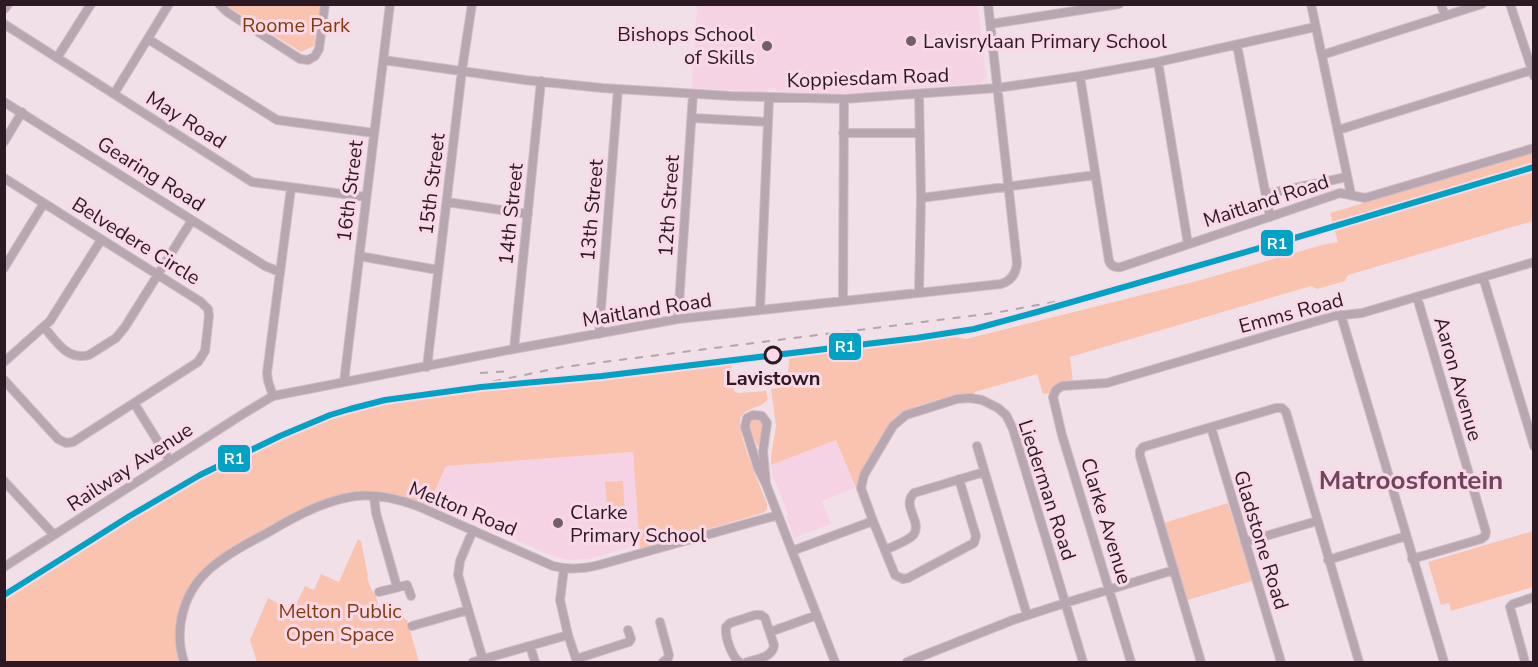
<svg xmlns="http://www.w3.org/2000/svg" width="1538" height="667" viewBox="0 0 1538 667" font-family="'Nunito Sans',sans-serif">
<rect width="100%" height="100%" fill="#f2e0e9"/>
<path fill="#f6d3e4" d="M697,5h281l8,72 -5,6 -142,11 -63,-3v-3h-7l-1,4 -76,-4z
M837,439l18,49 -33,13 9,23 -37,14 -8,-22 2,-1 -15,-39 -2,-11z
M633,452l7,92 -51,15 -20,1 -17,-4 -122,-54 16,-36z"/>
<path fill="#f9c3af" d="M226,5h94l-6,41 -13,6z
M1533,153v68l-185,54 -3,6 -28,8 -6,-3 -241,71 3,25c-9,1 -19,0 -23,11l-7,1 -6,-20 -62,18 -1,2c-17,-1 -67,12 -79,24 -10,10 -16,25 -23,36 -6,11 -14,21 -16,34l-20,-48 -65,25v-8l5,-31 -5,-37 16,-3c-1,-11 3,-19 2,-29l167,-20 10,2 235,-59 121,-35 16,-3 -8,-29z
M731,363l3,28 4,2 28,-2 2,8c-8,11 -21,7 -27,18 -7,12 21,72 26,87v6l-4,3 -123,36 -7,-97 -187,14 -18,40 -14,-6 -20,-5 -11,-2 -34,1 -132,64c-25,18 -36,37 -38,67 -2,14 -2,24 1,37h-175v-64l123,-80 50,-29 80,-40 45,-20 35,-13 36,-10 54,-9z
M754,419c14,0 8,16 6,26l-3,1 -8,-19v-4z
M623,481l2,35 -17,2 -3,-36z
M1228,503l24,78 -65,19 -23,-77z
M1533,531v56l-82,24 -2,-8 -8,2 -13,-43z
M358,539l3,2 7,35 -1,1 4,12 5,7 4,17 21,-5 4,11 2,1 12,42h-162l-7,-22 18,-42 25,13 12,-25 9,4 7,-16 18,8z"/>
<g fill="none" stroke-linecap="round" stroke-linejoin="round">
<g stroke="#cdbec5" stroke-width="10">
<path id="minor" d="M219,4l8,8 73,47 8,1 7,-4 4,-7 6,-45
M1311,4l40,190
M1441,4l4,12
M1510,4l24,72
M4,24l248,158 114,15
M991,24l128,-20
M148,39l129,81 97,13
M1237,45l33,172
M1322,55l160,-51
M57,58l34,-54
M383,60l142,20 77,8 129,8 113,3 153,-11 83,-12 78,-14 157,-35
M1158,62l30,182
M1080,76l29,185c2,5 6,7 12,6l219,-74 25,5 169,-50
M114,94l55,-90
M4,102l261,164 15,6
M692,118l76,4
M1338,130l194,-60
M843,133h77
M4,142l18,-30
M4,178l197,124 7,7 1,7 -4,35 -7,11 -125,80 -7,1 -8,-4 -54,-59
M1266,194l81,-17
M921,198l174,-23
M447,202l81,12
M359,256l79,14
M4,268l40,-65
M1483,277l51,169
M919,293l2,-95 -2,-104
M843,301l1,-202
M760,310l9,-212
M1341,315l103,347
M678,319l15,-225
M44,327c12,14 23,34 45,28l27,-17 9,-11 67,-107
M599,334l19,-245
M514,349l27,-268
M4,362l46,-41 51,-81
M427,367l35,-297 10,-66
M344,382l46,-378
M273,396l-5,-15 -1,-8 24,-185
M134,403l36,58
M1211,427l70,235
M977,446l50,169
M959,479l17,57 -2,7 -66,35 -5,1 -8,-4 -22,-54 -12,-33 3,-13 29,-49 13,-11 51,-16 13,-1 12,2 16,8 8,7 7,14 70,233
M4,481l50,54
M766,484l-3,-33 4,-28 -5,-7 -9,-1 -6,3 -2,9 13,41 8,16 69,178
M374,496l2,17 21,74
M473,530l-13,31 -2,14 25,85
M1245,542l72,-21
M885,550c7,-3 25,-10 29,-16 8,-13 -13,-28 0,-41l70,-21
M792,551l81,-30
M1412,559l69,-20 4,-3 1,-4 -69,-235
M1328,560l78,-24
M4,567l239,-153 30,-18 241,-47 164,-30 323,-35c10,-3 15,-10 16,-21l-29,-259
M564,568l-4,32 8,35 9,27
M379,592l28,-7 4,11
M660,622l9,33 -1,3 -5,4
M412,626l56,-16
M770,632l47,-17
M530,646l5,16
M576,659l53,-17 2,-3 -3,-9
M184,662c-11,-34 0,-72 28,-95 17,-14 36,-24 55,-34 27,-16 58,-33 89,-37 22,-2 43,3 64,11l133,59c16,4 30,3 46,-1l179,-50
M473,662l95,-27
M739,662c-8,-7 -14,-25 -13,-35l4,-4 25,-8h6l4,3 9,27c-1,12 -16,14 -27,17
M907,662l106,-42 52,-17 109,-33
M1131,662l-69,-227 -9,-38 3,-7 6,-4 45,-3 227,-67 28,-3 172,-51
M1201,662l-61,-206v-5l3,-4 133,-39h6l4,4 73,250
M1525,662l-15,-55 3,-3 21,-7"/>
</g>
<g stroke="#cdbec5" stroke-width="12">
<path id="tertiary" d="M4,8l3,-4"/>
</g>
<use href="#minor" stroke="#b8a7b0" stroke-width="8"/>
<use href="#tertiary" stroke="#b8a7b0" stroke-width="10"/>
<path stroke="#b3a4ad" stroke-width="2" stroke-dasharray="8 8" stroke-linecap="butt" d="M480,373l32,-2
M446,391l117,-24 431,-54 109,-20"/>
<g stroke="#f9d9e8" stroke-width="10">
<path id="rail-1" d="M4,595l124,-78 72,-42 80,-39 50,-21 20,-6 35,-9 96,-13 121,-11 314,-38 58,-9 63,-17 261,-75 236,-70"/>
</g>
<use href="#rail-1" stroke="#02a2c5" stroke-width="6"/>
</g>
<g fill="#715f68" stroke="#f9d9e8" stroke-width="2">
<circle cx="911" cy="41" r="6"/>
<circle cx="767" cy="46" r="6"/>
<circle cx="558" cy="523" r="6"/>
</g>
<circle fill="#f9d9e8" stroke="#2c1923" stroke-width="3" cx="773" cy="355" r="8"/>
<g text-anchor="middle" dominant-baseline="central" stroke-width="6" stroke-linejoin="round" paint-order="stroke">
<g font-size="20" fill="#843b0a" stroke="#f9d9e8">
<text x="296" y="25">Roome Park</text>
<text x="340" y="611">Melton Public<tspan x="340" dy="23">Open Space</tspan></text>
</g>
<g font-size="20" fill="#2c1923" stroke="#f9d9e8" text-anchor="start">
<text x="755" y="34" text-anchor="end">Bishops School<tspan x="755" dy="23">of Skills</tspan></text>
<text x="923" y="41">Lavisrylaan Primary School</text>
<text x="570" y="512">Clarke<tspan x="570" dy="23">Primary School</tspan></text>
</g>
<g font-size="20" fill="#2c1923" stroke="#f9d9e8">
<text transform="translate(868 78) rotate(-2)">Koppiesdam Road</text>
<text transform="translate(186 120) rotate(32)">May Road</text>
<text transform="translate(151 174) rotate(32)">Gearing Road</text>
<text transform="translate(432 184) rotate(-83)">15th Street</text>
<text transform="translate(350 191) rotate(-83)">16th Street</text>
<text transform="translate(1266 201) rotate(-18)">Maitland Road</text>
<text transform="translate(669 206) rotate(-86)">12th Street</text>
<text transform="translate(592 210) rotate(-85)">13th Street</text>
<text transform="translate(511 214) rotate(-84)">14th Street</text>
<text transform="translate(136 241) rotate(32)">Belvedere Circle</text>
<text transform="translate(647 310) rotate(-9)">Maitland Road</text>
<text transform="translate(1291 313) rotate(-15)">Emms Road</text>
<text transform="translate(1458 379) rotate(74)">Aaron Avenue</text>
<text transform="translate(130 467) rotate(-33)">Railway Avenue</text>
<text transform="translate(1047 490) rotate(72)">Liederman Road</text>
<text transform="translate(463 509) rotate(22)">Melton Road</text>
<text transform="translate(1106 521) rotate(73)">Clarke Avenue</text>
<text transform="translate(1261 540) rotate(73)">Gladstone Road</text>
</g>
<g font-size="20" font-weight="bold" fill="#2c1923" stroke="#f9d9e8">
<text x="773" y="378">Lavistown</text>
</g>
<g font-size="26" font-weight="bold" fill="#70455b" stroke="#f9d9e8">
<text x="1411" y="480">Matroosfontein</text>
</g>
</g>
<g stroke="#f9d9e8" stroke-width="2">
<rect x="1260" y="229" width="34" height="28" rx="6" fill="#02a2c5"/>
<rect x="828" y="332" width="34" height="29" rx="6" fill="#02a2c5"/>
<rect x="217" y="444" width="34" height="29" rx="6" fill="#02a2c5"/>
</g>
<g font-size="16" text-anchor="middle" font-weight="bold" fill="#fff">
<text x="1277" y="249">R1</text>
<text x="845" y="352">R1</text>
<text x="234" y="464">R1</text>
</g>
<rect width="1538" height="667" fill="none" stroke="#2c1923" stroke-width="12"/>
</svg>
